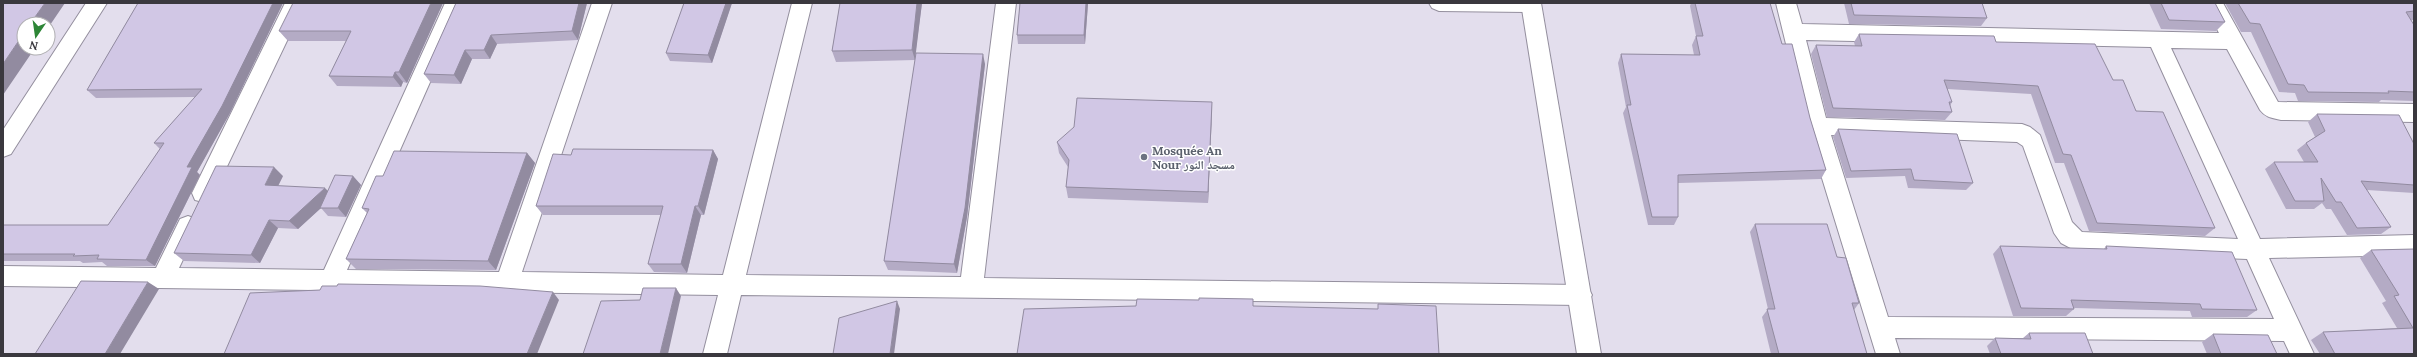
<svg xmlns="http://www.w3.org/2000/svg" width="2417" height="357" viewBox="0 0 2417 357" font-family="Lora,'Noto Naskh Arabic',serif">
<rect width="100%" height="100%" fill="#e3deed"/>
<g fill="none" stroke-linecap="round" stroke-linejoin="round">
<g stroke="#948f9e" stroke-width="2">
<path id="street" d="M86,3h21l-96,151 -8,3v-27z
M285,3h20l-94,197 -8,2 -8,-2 -3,-7z
M445,3h20l-118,267 152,2 93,-269h20l-90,269 201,3 69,-272h20l-66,272 215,2 35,-274h20l-32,275 596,7 8,3 4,7 -4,7 -8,3 -839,-10 -14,59h-24l15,-59 -715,-9v-20l153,2 24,-49 8,-3 8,3 3,7 -20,42 145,2z
M1429,3h111l1,1 -3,5 -7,3 -92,-1 -7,-3z
M1776,3h20l6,21 417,9 -16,-30h20l55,99 136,2v18l-133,-2c-9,-2 -16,-3 -21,-10l-33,-61 -56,-1 89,191 154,-4v20l-145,3 45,96h-24l-6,-13 -389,-3 5,16h-24l-70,-228zM1806,40l345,7 87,192 -156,-7 -10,-10 -32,-87 -10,-8 -8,-3 -196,-6zM1831,135l186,7 6,4 31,87 7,10 17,9 169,7 27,60 -386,-2z"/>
</g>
<g stroke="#948f9e" stroke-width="2">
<path id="secondary" d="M1521,3h20l60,351h-24z"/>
</g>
<use href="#street" fill="#fff" fill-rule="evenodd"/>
<use href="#secondary" fill="#fff" fill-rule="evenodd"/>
</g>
<path fill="#b4abc5" d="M138,3h145l-53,110 -33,59 3,3 -45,91h-48l-5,-4 -19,1 -3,-2h-77v-36h105l52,-76 -6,-6 41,-46 -99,1 -9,-8z
M443,3l-36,80 -4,-1 -2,5 -64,-1 -8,-10 17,-35h-58l-9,-10z
M456,3h131l-9,37 -81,4 -7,15h-18l-11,25 -30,-1 -7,-9z
M684,3h48l-20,60 -42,-2 -4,-8z
M840,3h82l-7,53 70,8 -18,153 -10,56 -69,-3 -4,-9 31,-201 -79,2 -4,-11z
M1020,3h68l-3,41h-67l-1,-9z
M1691,3h79l12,41 28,74 16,52 -5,9 -143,4v34l-4,8h-26l-25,-112 3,-6 -8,-44 3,-9 73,1 -2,-10 4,-9 -6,-30z
M1844,3h138l5,15 -6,8 -132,-2z
M2149,3h66l10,19 -9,9 -55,-2z
M2225,3h189v17h-3l3,5v76l-33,-1 -2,2 -81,-1 -3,-8 -16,-1 -28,-60h-10z
M1859,34l137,8 117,38 23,31 79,117 -10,8 -116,-5 -25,-68h-9l-24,-69 -84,-5 5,13 -2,4 2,6 -7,8 -118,-3 -16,-63 5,-9 39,1 -1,-4z
M1212,102l-4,101 -140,-5 -2,-11 2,-20 -9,-14 -2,-11z
M2317,114l97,30v49l-47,-3 24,37 -10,7 -34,1 -16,-26h-5l-4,-6 -8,6h-28l-21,-40 9,-7h30l-7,-12 9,-7 9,-6 -7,-15z
M1838,129l135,54 -7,7 -58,-2 -3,-12 -59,2 -13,-41z
M713,150l5,9 -14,56h-3l-14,58 -33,-1 -6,-8 13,-49h-118l-7,-9 35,-51z
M527,153l8,10 -39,107 -140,-1 -10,-10 21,-46 -5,-5 21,-32z
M283,176l-5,10 50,5 25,-15 8,9 -15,32 -18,-1 -7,-8 -23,21 -20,-1 -18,35 -76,-2 -10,-8z
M1755,224l82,33 22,46 -5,7 13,44h-96l-9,-37 6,-8 -18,-77z
M2000,246l104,3 2,-3 151,64 -10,7h-55l-2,-6 -116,-3v1l-8,7h-53l-20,-62z
M2414,249v105h-94l-9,-14 12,-8 74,-4 -15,-25 4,-2 -26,-43 11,-8z
M2029,333l64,21h-103l-3,-8 8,-8h28z
M2213,334l64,20h-70l-5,-12z"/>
<path fill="#928ba0" d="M45,3h20l-17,25v-4h-18z
M273,3h10l-53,110 -33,59 3,3 -45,91 -9,-6 41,-93z
M431,3h12l-36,80 -8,-11z
M579,3h8l-9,37 -6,-9z
M726,3h6l-20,60 -4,-8z
M917,3h5l-7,57 -3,-10z
M1086,3h2v1l-3,40 -1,-9z
M24,33v15h11l-32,47v-31z
M491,35l6,9 -7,15 -6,-9z
M465,50l7,9 -11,25 -7,-9z
M983,54l2,10 -18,153 -10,56 -3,-9z
M395,72l8,10 -2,5 -8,-10z
M1212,102v11l-4,90v-11z
M713,150l5,9 -14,56 -6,-9z
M527,153l8,10 -39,107 -8,-9z
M274,167l9,9 -9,18 -9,-9z
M353,176l8,9 -15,32 -8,-9z
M325,188l8,8 -13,12h1l-23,21 -9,-8z
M695,206l6,9 -14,58 -6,-9z
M269,220l9,8 -18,35 -9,-8z
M148,282l11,7 -39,65h-15z
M676,288l5,8 -13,58h-8z
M553,292l6,8 -22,54h-10z
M897,301l3,8 -6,45h-4z"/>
<path fill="#d1c7e5" stroke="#928ba0" d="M3,3h42l-15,21h-6v9l-21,31z
M138,3h135l-51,103 -35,61h5l-46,93 -49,-1 2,-4 -26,1 2,-2h-72v-29h105l56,-82h-10l48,-54 -115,1z
M293,3h138l-32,69h-4l-2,5 -64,-1 22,-45h-72z
M456,3h123l-7,28 -81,4 -7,15h-19l-11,25 -30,-1z
M684,3h42l-18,52 -42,-2z
M840,3h77l-5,47 -80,1z
M1020,3h66l-2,32h-67z
M1695,3h75l12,41h10l18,74 16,52 -148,5v42h-26l-25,-112h4l-10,-51 79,1 -4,-19h7z
M1851,3h131l5,15 -133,-3z
M2161,3h54l10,19 -56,-2z
M2238,3h176v8l-8,1 8,13v67l-26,-1 1,2 -81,-1 -4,-7 -16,-1 -28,-60 -10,-1z
M1859,34l135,2 2,6 99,2 18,36h10l13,31 27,1 52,116 -118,-5 -26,-68 -8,-1 -25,-68 -94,-6 8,22h-3l3,10 -119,-4 -17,-63 46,1z
M916,53l67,1 -18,154 -11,56 -70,-3z
M1077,98l135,4 -4,90 -142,-5 3,-27 -12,-18 17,-15z
M2317,114l82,1 15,29v41l-53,-4 30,46 -34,1 -16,-26h-5l-15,-24 3,23h-29l-21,-39h44l-12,-19 19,-12z
M1838,129l119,5 16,49 -59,-3 -3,-11 -60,2z
M573,149l140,1 -15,56h-3l-14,58h-33l15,-58h-127l17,-52 18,1z
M394,151l133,2 -39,108 -142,-2 23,-50 -7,-1 14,-32h7z
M216,166l58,1 -9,18 60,3 -36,33 -20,-1 -18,35 -77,-2z
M335,175l18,1 -15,32h-18z
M1755,224h72l10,33 9,1 13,45h-7l15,51h-88l-12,-45h8z
M2000,246l107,3 -1,-3 126,6 25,58 -55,-1 -2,-5 -129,-4 3,9 -53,-1z
M2414,249v105h-79l-12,-22 90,-4 -19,-32 5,-1 -28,-45z
M81,281l67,1 -43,72h-70z
M338,284l142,2 73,6 -26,62h-303l26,-61 70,-3 2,-4h15z
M643,288h33l-16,66h-77l18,-53 39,-1z
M1199,298l54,1v7l125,3v-5l58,2 3,48h-422l7,-45 112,-3 1,-7 62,1z
M897,301l-7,53h-57l6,-36z
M2029,333h56l8,21h-92l-6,-16 36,1z
M2213,334l55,1 9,19h-56z"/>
<circle fill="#6b7280" stroke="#fff" stroke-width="1.5" cx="1144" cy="157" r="4"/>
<g text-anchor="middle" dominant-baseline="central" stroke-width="3" stroke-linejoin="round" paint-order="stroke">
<g font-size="12" font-weight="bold" fill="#5b616d" stroke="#fff" text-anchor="start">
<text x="1152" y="150">Mosquée An<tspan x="1152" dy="14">Nour مسجد النور</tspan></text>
</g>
</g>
<rect width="2417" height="357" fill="none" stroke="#3a383e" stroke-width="8"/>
<g transform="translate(36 36) rotate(193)"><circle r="19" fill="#ffffff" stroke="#b0afb2"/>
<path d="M0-3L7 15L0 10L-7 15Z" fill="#2d8636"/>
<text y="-6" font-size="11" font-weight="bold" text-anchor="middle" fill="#3a383e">N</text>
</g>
</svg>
